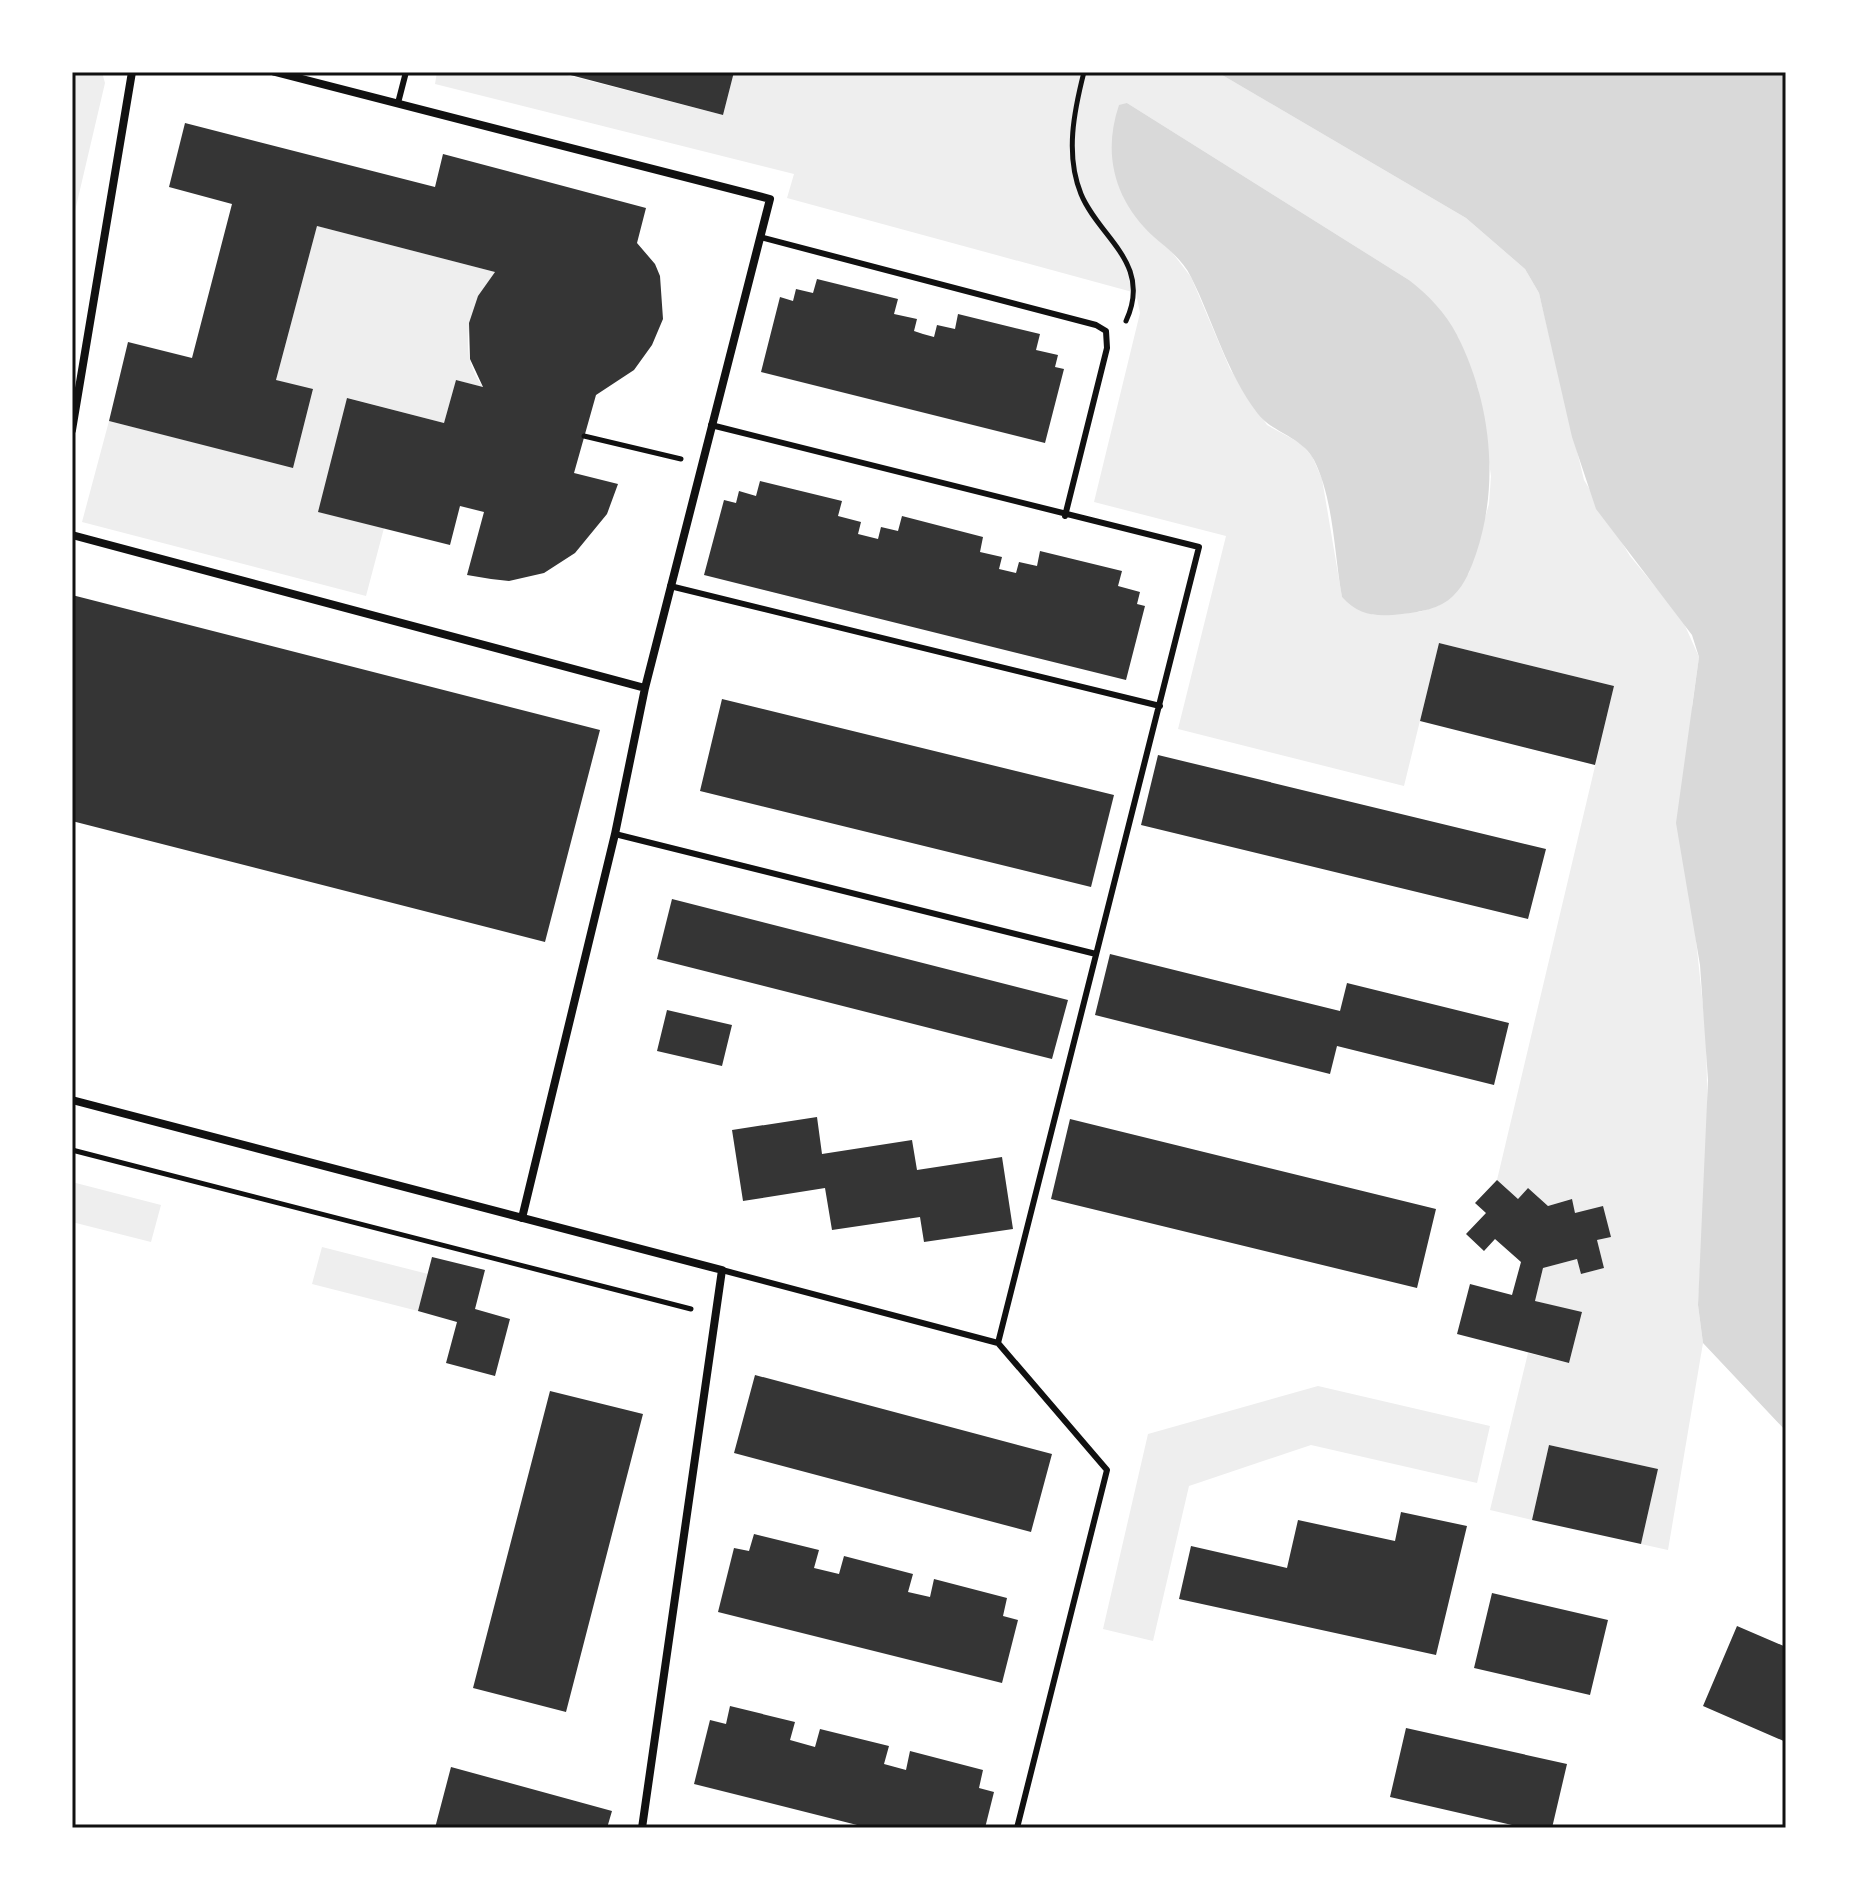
<svg xmlns="http://www.w3.org/2000/svg" width="1858" height="1900" viewBox="0 0 1858 1900" font-family="'PT Serif',serif">
<rect width="100%" height="100%" fill="#fff"/>
<path fill="#eee" fill-rule="evenodd" d="M72,72h30l3,11 -30,128 -3,-1z
M437,72h118l168,43 11,-43h483l249,146 59,51 14,24 45,187 46,76 52,63 17,38 -7,49 2,215 12,114 2,102 -10,168 5,38 -35,207 -27,-6 17,-75 -109,-24 -17,75 -42,-10 38,-157 41,10 13,-50 -47,-12 8,-33 34,-9 4,15 23,-6 -7,-28 14,-3 -36,-24 -4,-14 -23,7 -20,-18 -10,11 -21,-19 117,-494 -175,-43 -35,143 -226,-57 48,-193 -132,-34 46,-189 -4,-20 -349,-95 7,-24 -359,-90zM1127,103l282,177 49,57 20,51 13,88 -2,28 -20,69 -31,33 -19,6 -46,3 -31,-18 -20,-118 -10,-23 -12,-13 -33,-18 -37,-56 -39,-92 -20,-26z
M317,226l178,46c-25,35 -40,77 -12,115l-27,-7 -12,43 -96,-25 36,130 -18,68 -284,-74 27,-101 184,46 20,-77 -37,-10z
M72,1182l89,23 -10,37 -79,-20z
M322,1247l106,27 -10,37 -106,-27z
M1318,1386l172,40 -13,57 -166,-38 -122,41 -36,155 -50,-12 45,-195z"/>
<path fill="#d9d9d9" d="M1217,72h569v1359l-83,-88 -5,-38 10,-225 -8,-115 -24,-142 23,-166 -7,-22 -96,-126 -24,-72 -33,-144 -14,-24 -59,-51z
M1127,103l282,177c20,16 36,32 48,55 34,67 43,148 19,219 -5,14 -11,31 -23,42 -13,13 -33,16 -51,18 -25,3 -43,2 -60,-17 -8,-44 -8,-97 -28,-137 -12,-23 -41,-27 -56,-46 -32,-42 -44,-91 -67,-137 -8,-17 -23,-28 -37,-40 -39,-36 -52,-82 -35,-132z"/>
<path fill="#353535" d="M559,72h175l-11,43z
M185,123l250,64 8,-33 203,54 -9,35 18,21 5,12 3,43 -11,26 -18,25 -38,25 -22,78 44,11 -11,30 -32,39 -31,20 -35,8 -18,-2 -24,-4 17,-63 -24,-6 -10,39 -132,-33 29,-114 97,25 12,-43 27,7 -13,-28 -1,-36 9,-27 17,-24 -178,-46 -41,154 37,9 -20,79 -184,-47 19,-79 64,16 40,-154 -63,-17z
M817,279l81,20 -4,15 23,5 -3,12 9,3 11,3 3,-12 18,4 3,-15 82,20 -4,16 22,5 -3,12 9,2 -19,74 -284,-71 19,-75 13,4 3,-12 17,4z
M760,481l82,20 -4,15 23,6 -3,12 20,5 3,-12 17,4 4,-15 81,21 -3,15 22,5 -3,12 17,4 3,-11 18,4 3,-15 82,20 -4,15 22,6 -3,12 8,2 -19,74 -422,-105 20,-75 12,3 3,-12 17,5z
M72,595l528,135 -55,212 -473,-121z
M1439,643l175,43 -19,79 -175,-44z
M722,699l392,96 -23,92 -391,-96z
M1158,755l388,94 -18,70 -387,-94z
M672,899l396,101 -16,59 -395,-100z
M1110,954l230,57 7,-28 162,40 -15,62 -157,-39 -7,28 -235,-59z
M667,1010l65,15 -10,41 -65,-15z
M817,1117l5,37 90,-14 5,30 85,-13 11,72 -89,13 -4,-25 -88,13 -7,-42 -82,13 -11,-71z
M1070,1119l366,90 -19,79 -366,-89z
M1497,1180l21,19 10,-11 20,18 24,-7 3,14 28,-7 8,31 -14,3 7,28 -23,6 -4,-15 -34,9 -8,33 47,11 -13,51 -112,-29 13,-50 42,11 9,-33 -26,-23 -11,12 -18,-17 20,-21 -11,-10z
M432,1257l53,13 -10,39 35,10 -15,57 -49,-13 11,-41 -39,-11z
M755,1375l297,79 -21,78 -297,-79z
M550,1391l93,23 -77,298 -93,-24z
M1549,1445l109,24 -17,75 -109,-24z
M1401,1512l66,14 -31,129 -257,-56 12,-53 96,22 11,-48 97,21z
M754,1534l65,16 -5,18 25,6 5,-18 69,18 -5,18 22,5 4,-18 73,19 -4,18 15,4 -16,63 -284,-71 16,-64 15,3z
M1492,1593l116,27 -18,75 -116,-27z
M1737,1626l49,21v95l-83,-36z
M730,1706l65,16 -5,18 25,7 5,-18 69,17 -5,18 22,6 4,-19 73,19 -4,18 15,4 -9,36h-116l-175,-44 16,-64 16,4z
M1406,1728l161,36 -15,64h-27l-135,-31z
M451,1767l161,44 -5,17h-172z"/>
<g fill="none" stroke-linecap="round" stroke-linejoin="round">
<path stroke="#111" stroke-width="5" d="M1084,72c-10,39 -19,83 -3,122 18,44 72,69 45,127
M584,436l97,23
M72,1150l619,159"/>
<path stroke="#111" stroke-width="6" d="M398,103l8,-31
M760,237l336,88 10,6 1,17 -42,168
M711,425l488,122 -201,796
M670,586l490,120
M615,834l481,120
M722,1270l276,73 109,127 -90,358"/>
<path stroke="#111" stroke-width="8" d="M275,72l495,127 -125,489 -30,146 -93,384
M72,430l60,-358
M72,535l573,153
M72,1100l650,170 -80,558"/>
</g>
<rect width="1858" height="1900" fill="none" stroke="#ffffff" stroke-width="148"/>
<rect x="74" y="74" width="1710" height="1752" fill="none" stroke="#111" stroke-width="3"/>
</svg>
